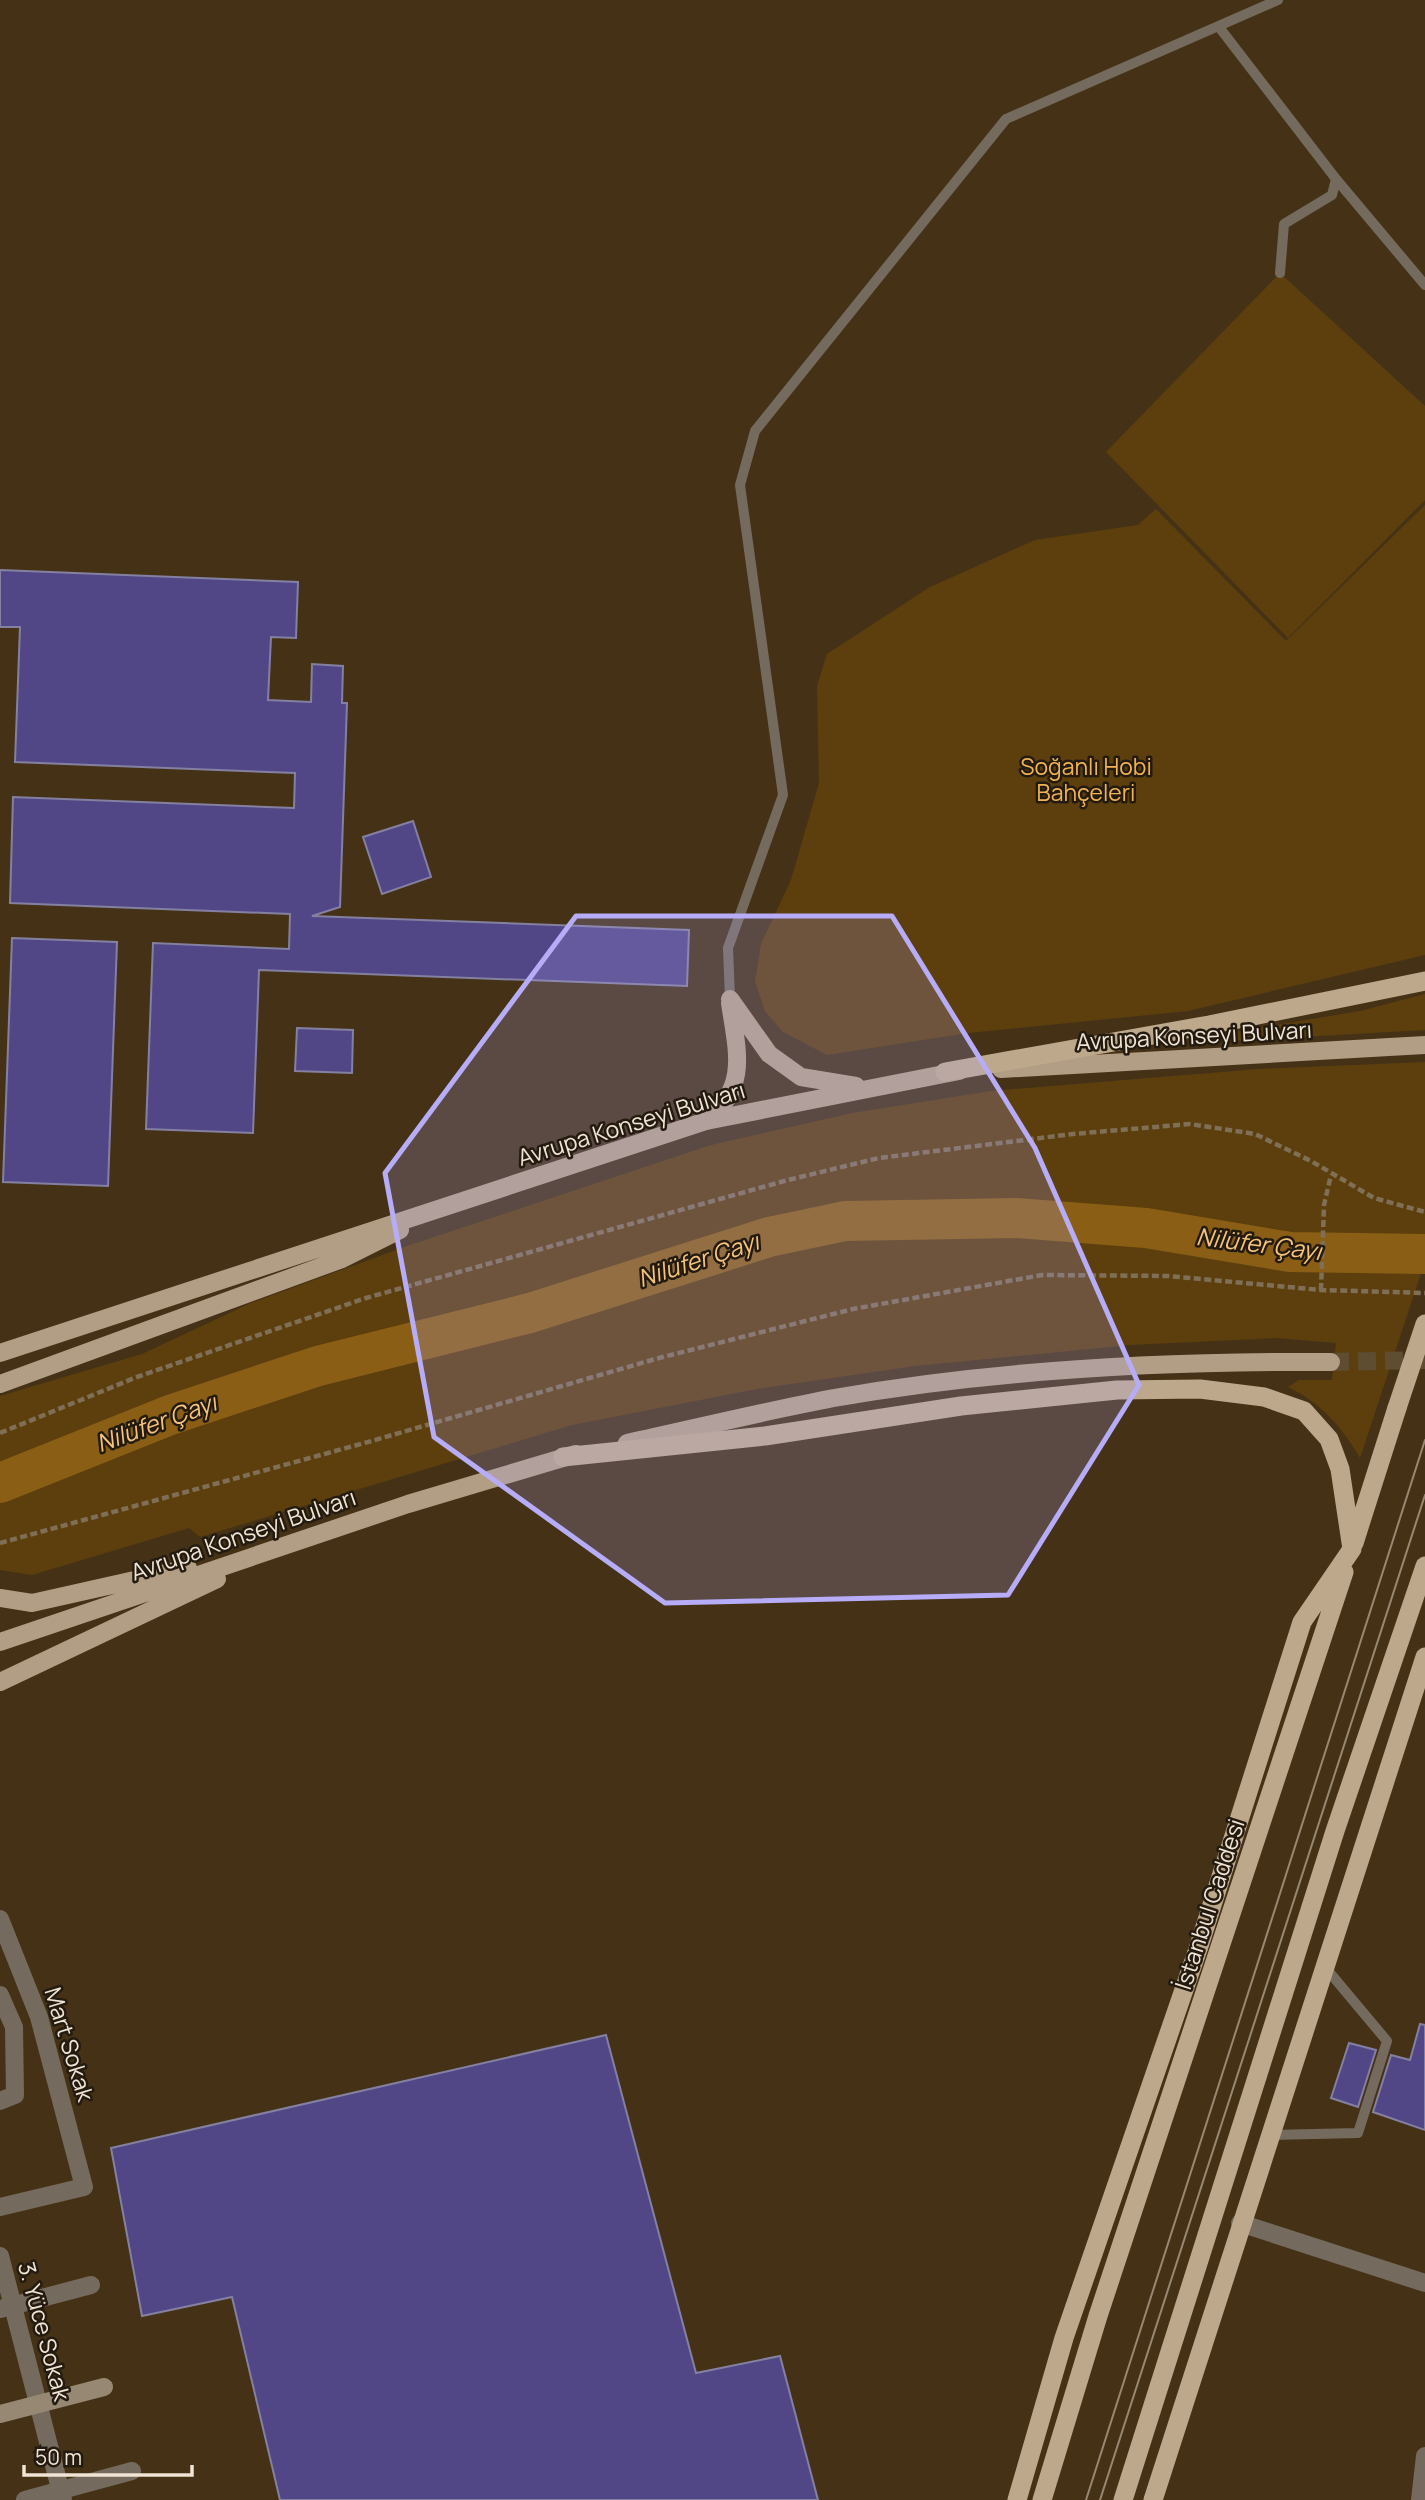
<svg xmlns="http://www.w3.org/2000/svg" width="1425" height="2500" viewBox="0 0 1425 2500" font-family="Manrope,sans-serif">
<rect width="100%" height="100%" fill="#453216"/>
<path fill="#5d3f0e" d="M1280,273l145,133v94l-137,138 -182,-186z
M1425,505v450l-237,56 -220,22 -141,22 -44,-23 -18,-21 -10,-29 6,-38 30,-64 28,-97 -2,-97 10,-32 103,-67 105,-47 103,-15 18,-16 130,132z
M1425,994v36l-197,11 6,-9 126,-21z
M1425,1062v199l-65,197c-16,-29 -41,-57 -72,-71l11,-7h33l4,-37 -59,-5 -147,7 -215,21 -158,23 -185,36 -372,112 -11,-9 -157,47 -32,-5v-174l142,-42 109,-51 159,-58 301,-100 141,-32 139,-22 267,-22z"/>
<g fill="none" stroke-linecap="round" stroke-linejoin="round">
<path stroke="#8a5f15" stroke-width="40" d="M0,1483l170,-68 148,-49 212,-53 239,-76 76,-16 171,-3 130,10 144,24 135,2"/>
</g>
<path fill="#524786" stroke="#8480a1" stroke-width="2" d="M0,570l298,12 -2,56 -25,-1 -3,63 43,2 1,-38 31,2 -1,37h5l-7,204 -28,9 377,14 -2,56 -428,-16 -6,163 -107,-4 7,-186 136,6 1,-35 -280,-11 3,-106 281,11 1,-35 -280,-11 5,-135h-20z
M413,821l18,56 -49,17 -19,-57z
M12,938l105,4 -9,244 -105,-4z
M297,1028l56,2 -1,43 -57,-2z
M1420,2024l5,1v105l-52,-18 18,-57 19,5z
M606,2035l90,338 84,-17 38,144h-538l-48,-203 -90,19 -31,-168z
M1349,2043l27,7 -18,57 -27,-9z"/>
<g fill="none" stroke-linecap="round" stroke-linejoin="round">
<path stroke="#5f4d32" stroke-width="18" stroke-dasharray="18 9" stroke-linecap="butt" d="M1331,1362l94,-2"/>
<path stroke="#806f57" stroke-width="4.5" stroke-dasharray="7 3.5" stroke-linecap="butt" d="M1321,1290l3,-85 7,-30
M0,1433l137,-56 229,-79 422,-118 91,-22 194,-24 117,-10 65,10 56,27 63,37 51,14
M0,1543l368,-101 291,-84 194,-49 189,-34 126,1 153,14 104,3"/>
<path stroke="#746b5e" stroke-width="10" d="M1219,27l117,152 -4,16 -48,29 -4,49
M1336,179l89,106
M730,999l-2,-51 55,-153 -43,-310 15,-54 251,-312 272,-119
M1269,2135l89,-2 29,-92 -62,-74"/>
<path stroke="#746b5e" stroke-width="18" d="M0,1919l39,98 45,170 -84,20
M0,1995l14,32 1,68 -15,6
M1240,2223l185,60
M0,2256l63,244
M0,2309l91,-24
M25,2500l107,-29
M1420,2500l5,-44"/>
<path stroke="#978874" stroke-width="18" d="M0,2414l104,-27"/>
<path stroke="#b29e85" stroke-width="18" d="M730,999l39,55 32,23 55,9
M1001,1069l424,-24
M707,1121c42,-35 30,-70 23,-118
M0,1353l706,-232 253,-50
M0,1384l342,-125 58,-29
M627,1443c69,-15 138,-32 207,-45 164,-29 332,-37 497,-36
M0,1598l32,5 156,-35
M0,1642l408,-138 168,-50
M0,1682l217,-103"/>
<path stroke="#bea88c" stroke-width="19" d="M945,1072l264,-47 216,-44
M563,1457l202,-21 196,-30 156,-16 83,-1 64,8 40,14 25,28 11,30 12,80 -50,73 -104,327 -134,389 -47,162
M1354,1543l43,-135
M1042,2500l56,-184 246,-744
M1123,2500l212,-669 90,-265
M1153,2500l272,-843"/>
<path stroke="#988872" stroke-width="2" d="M1086,2500l339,-1060
M1100,2500l325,-1005"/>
<path stroke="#bea88c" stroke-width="19" d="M1397,1408l28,-84"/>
</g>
<path fill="#b6acf8" fill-opacity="0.2" stroke="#b6acf8" stroke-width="5" stroke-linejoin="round" d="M576,916h316l143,232 104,237 -131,210 -343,8 -231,-166 -49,-264z"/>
<g text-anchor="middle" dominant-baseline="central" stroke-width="5" stroke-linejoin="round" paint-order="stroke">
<g font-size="23" fill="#f1b254" stroke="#241b10">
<text x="1086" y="766">Soğanlı Hobi<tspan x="1086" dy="26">Bahçeleri</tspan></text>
</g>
<g font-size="23" fill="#f0e4d4" stroke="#241b10">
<text transform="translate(1194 1035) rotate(-3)">Avrupa Konseyi Bulvarı</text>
<text transform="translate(631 1123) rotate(-17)">Avrupa Konseyi Bulvarı</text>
<text transform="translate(243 1534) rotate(-19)">Avrupa Konseyi Bulvarı</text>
<text transform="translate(1209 1904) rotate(-72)">İstanbul Caddesi</text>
<text transform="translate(70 2044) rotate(73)">Mart Sokak</text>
<text transform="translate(45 2331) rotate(75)">3. Yüce Sokak</text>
</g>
<g font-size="24" font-style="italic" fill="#f6c37d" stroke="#241b10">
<text transform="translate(1259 1243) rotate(7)">Nilüfer Çayı</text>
<text transform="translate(698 1259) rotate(-18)">Nilüfer Çayı</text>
<text transform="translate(156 1422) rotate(-20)">Nilüfer Çayı</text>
</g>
</g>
<path d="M24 2465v10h168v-10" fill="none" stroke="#f0e4d4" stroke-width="3.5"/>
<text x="35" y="2465" font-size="21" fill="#f0e4d4" stroke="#241b10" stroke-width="5" paint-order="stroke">50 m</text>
</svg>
